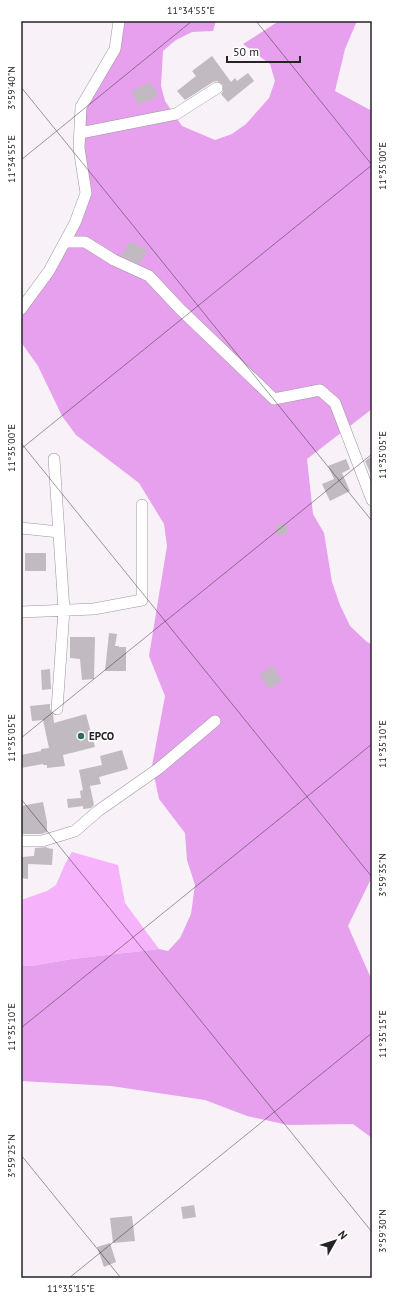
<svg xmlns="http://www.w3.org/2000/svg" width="393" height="1299" viewBox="0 0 393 1299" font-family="'PT Sans',sans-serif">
<rect width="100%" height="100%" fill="#f8f1f8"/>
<path fill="#f6b2fb" d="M72,852l46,13 7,38 34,46 -87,10 -41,7 -10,-1v-65l26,-9 9,-6 9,-21z"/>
<path fill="#e7a0ed" d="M119,21h97l-3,10 -21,1 -16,8 -13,11 -2,35 4,15 17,25 33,14 17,-6 14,-10 23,-26 6,-17 -5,-17 -27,-20 36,-23h78l-12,28 -10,42 37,20v298l-65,50 6,55 11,19 8,49 8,23 10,21 17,16 5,2v236l-2,1 -22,45 22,50 2,2v160l-19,-14 -65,1 -41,-9 -42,-16 -94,-14 -90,-5v-116l10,1 41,-7 87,-10 9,2 12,-13 11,-24 4,-29 -8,-25 -2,-27 -26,-34 -7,-33 13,-70 -16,-40 18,-110 -3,-22 -25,-41 -63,-48 -14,-19 -24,-50 -17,-24v-29l28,-42 37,-78 -5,-86 34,-58z"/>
<path fill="#c1bac1" d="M212,56l19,26 4,-4 2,3 11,-8 6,8 -26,21 -7,-8 2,-3v-6l-6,-4 -4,1 -28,18 -8,-9 19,-15 -4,-5z
M151,82l7,14 -20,9 -6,-14z
M131,241l17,10 -9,13 -18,-8z
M372,456v21l-7,-16z
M346,459l4,10 -8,4 8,18 -20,10 -8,-17 12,-5 -6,-13z
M285,523l3,10 -10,3 -3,-10z
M25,553h21v18h-21z
M109,633l8,1 -2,12h4v1h7v24h-21z
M70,637h25l-1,42 -12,1 -2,-21 -10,-1z
M273,666l9,15 -13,8 -9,-15z
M50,669l1,20 -9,1 -1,-20z
M50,704v5l3,5 1,9 32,-9 9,33 -32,8 2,11 -18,2v-3h-4v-1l-22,4v-13l20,-4v-2l8,-1 -6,-28 -11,1 -2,-15z
M122,750l6,19 -29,8 2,7 -11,2 4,19 -3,3 -8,1v-3l-15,2 -1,-9 14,-1 -1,-7 3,-1 -4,-20 23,-5 -2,-9z
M43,802l4,20v10l-6,2h-20v-28z
M47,847v1l6,1 -1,16 -24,-1v15l-7,-1v-21l13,-1 1,-8z
M194,1205l2,12 -13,2 -2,-12z
M132,1216l3,25 -22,2 -3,-25z
M110,1243l6,19 -12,5 -7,-20z"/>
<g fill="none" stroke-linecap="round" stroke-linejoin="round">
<g stroke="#9d969d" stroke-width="12">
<path id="minor" d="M80,133l96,-19 41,-26
M65,242h20l29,18 35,16 31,33 94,90 46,-9 15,13 37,97
M21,309l28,-38 26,-48 11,-30 -7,-45 2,-41 34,-58 4,-28
M54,459l10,151 -7,99
M21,528l38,4
M21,612l73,-3 48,-9v-95
M21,841h21l33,-10 23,-20 60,-42 57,-48"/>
</g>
<use href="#minor" stroke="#fff" stroke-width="11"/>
</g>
<path fill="none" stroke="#252326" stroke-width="1" stroke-opacity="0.45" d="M256,21l116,144M21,87l351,434M21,160l171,-139M21,443l351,434M21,449l351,-284M21,738l351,-284M21,799l351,433M21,1028l351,-284M21,1155l100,123M69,1278l303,-245"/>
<circle fill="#2c6d5d" stroke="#fff" stroke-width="1.5" cx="81" cy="736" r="4"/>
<g text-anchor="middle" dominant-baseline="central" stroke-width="3.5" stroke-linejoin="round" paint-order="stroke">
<g font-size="11" font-weight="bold" fill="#252326" stroke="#fff" text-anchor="start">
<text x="89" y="736">EPCO</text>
</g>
</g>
<rect width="393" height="1299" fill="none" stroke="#ffffff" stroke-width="44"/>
<g transform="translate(335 1241) rotate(51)" stroke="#ffffff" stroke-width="3" paint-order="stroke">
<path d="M0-3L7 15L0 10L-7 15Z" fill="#252326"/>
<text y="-6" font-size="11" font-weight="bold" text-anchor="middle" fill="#252326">N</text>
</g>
<path d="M227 56v6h73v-6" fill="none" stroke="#252326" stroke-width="2"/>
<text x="233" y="56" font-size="12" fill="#252326" stroke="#ffffff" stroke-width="3" paint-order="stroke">50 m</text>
<rect x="22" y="22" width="349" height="1255" fill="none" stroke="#252326" stroke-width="1.5"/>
<g font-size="10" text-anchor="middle" fill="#252326">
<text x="191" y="14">11°34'55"E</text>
<text transform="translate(11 88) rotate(-90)" y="4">3°59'40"N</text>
<text transform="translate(11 159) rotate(-90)" y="4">11°34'55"E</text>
<text transform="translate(382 166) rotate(-90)" y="4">11°35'00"E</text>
<text transform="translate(11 448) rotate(-90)" y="4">11°35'00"E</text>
<text transform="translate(382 455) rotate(-90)" y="4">11°35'05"E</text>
<text transform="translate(11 738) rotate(-90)" y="4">11°35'05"E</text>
<text transform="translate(382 744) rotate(-90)" y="4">11°35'10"E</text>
<text transform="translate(382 875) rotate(-90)" y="4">3°59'35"N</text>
<text transform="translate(11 1027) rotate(-90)" y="4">11°35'10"E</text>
<text transform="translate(382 1034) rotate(-90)" y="4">11°35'15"E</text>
<text transform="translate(11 1156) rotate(-90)" y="4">3°59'25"N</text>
<text transform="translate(382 1231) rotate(-90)" y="4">3°59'30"N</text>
<text x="71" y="1292">11°35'15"E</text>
</g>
</svg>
